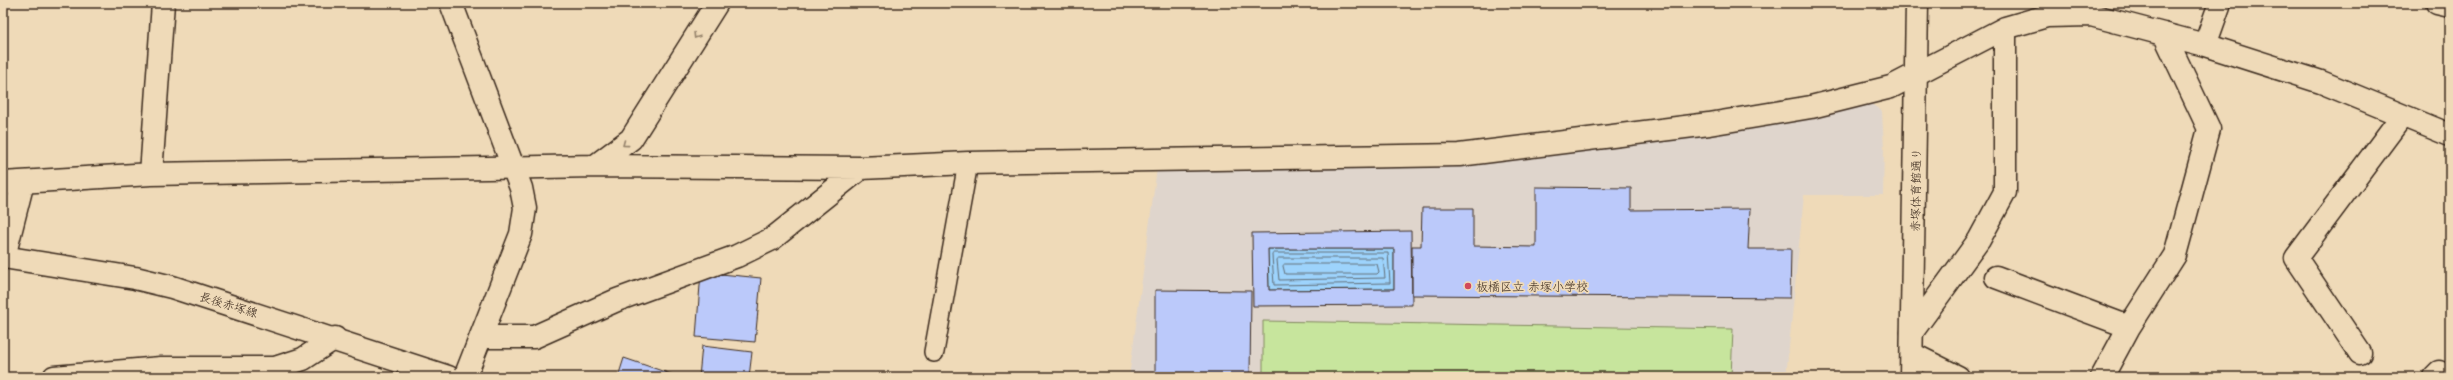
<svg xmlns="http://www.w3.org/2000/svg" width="2453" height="380" viewBox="0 0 2453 380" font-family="'Playpen Sans','Klee One',sans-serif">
<rect width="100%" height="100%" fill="#efdab8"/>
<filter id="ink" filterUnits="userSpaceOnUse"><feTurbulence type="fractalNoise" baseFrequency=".025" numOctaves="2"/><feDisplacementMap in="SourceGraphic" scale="8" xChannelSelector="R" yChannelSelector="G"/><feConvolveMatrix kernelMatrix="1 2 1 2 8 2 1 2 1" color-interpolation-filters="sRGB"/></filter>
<g filter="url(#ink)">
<path fill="#dfd5cc" d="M1868,102l14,9 2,37 -1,47h-79l-18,182h-657l28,-209 301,-5z"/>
<path fill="#c7e59d" stroke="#81885e" d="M1263,321l470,8 -2,48h-468z"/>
<path fill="#9dd3fc" stroke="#768fa3" d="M1268,249h126v40l-125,1z"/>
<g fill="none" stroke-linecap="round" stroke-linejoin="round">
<path stroke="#626e77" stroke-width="1" d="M1274,253h114l2,30 -116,2 -2,-30z
M1279,258h104l2,20 -106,2 -2,-20z
M1285,264h92l2,8 -2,2h-92l-2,-8z"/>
</g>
<path fill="#bbc9fa" stroke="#3b2a1e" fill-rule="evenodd" d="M1536,187l95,1v22l119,-1 -2,40h43l-1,49 -378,-3v-49h9l1,-38h51v38l63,1z
M1411,231l1,74 -159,1 -1,-73zM1268,249h126v40l-125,1z
M701,272l60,6 -6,64 -59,-5z
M1155,290l96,1 -1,86h-95z
M702,346l50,6 -3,25h-50z
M624,358l53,18v1h-59z"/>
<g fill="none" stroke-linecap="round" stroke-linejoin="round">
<g stroke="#3b2a1e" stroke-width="22">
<path id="lane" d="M934,352l34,-189"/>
</g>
<g stroke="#3b2a1e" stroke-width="25">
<path id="street" d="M2437,3l13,3
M2205,45l15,-42
M595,166l36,-27 86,-136
M151,174l12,-171
M3,183l148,-9 444,-8 266,2 107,-5 491,-8 250,-31 102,-17 80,-20 114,-59 42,-12 44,-1 114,30 116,37 129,53
M4,257l19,-75
M1996,277l133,50
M1912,332l67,-92 26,-48v-164
M481,337h53l83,-37 120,-44 35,-17 89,-71
M2360,353l-64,-95 106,-142
M1912,354l46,23
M54,377l107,-9h114l28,-9 32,-21
M2102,377l27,-50 46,-72 34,-126 -45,-95
M2434,377l5,-5"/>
</g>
<g stroke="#3b2a1e" stroke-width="25">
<path id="secondary" d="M451,3l70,185 4,20 -4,26 -56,143
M3,257l132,21 37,9 276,90
M1911,377l6,-374"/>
</g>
<use href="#lane" stroke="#efdab8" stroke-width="19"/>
<use href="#street" stroke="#efdab8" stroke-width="22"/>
<use href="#secondary" stroke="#efdab8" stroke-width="22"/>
</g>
<defs><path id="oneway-chevron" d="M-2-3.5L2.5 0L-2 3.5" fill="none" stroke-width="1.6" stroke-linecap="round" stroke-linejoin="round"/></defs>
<g stroke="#95826b">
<use href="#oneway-chevron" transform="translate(696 36) rotate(122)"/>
<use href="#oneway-chevron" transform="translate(625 144) rotate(143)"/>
</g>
</g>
<circle fill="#d1495b" stroke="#efdab8" stroke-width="1.5" cx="1468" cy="286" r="4"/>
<g text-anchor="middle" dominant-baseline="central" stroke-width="3.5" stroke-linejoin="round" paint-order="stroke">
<g font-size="12" fill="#3b2a1e" stroke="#efdab8">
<text transform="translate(1915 190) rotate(-89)">赤塚体育館通り</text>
<text transform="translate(229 304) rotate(17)">長後赤塚線</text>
</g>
<g font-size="12" fill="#3b2a1e" stroke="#efdab8" text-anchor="start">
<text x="1476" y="286">板橋区立 赤塚小学校</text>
</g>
</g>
<rect width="2453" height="380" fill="none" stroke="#efdab8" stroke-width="16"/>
<rect x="8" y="8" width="2437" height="364" fill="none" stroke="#3b2a1e" stroke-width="1.5" filter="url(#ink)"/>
</svg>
